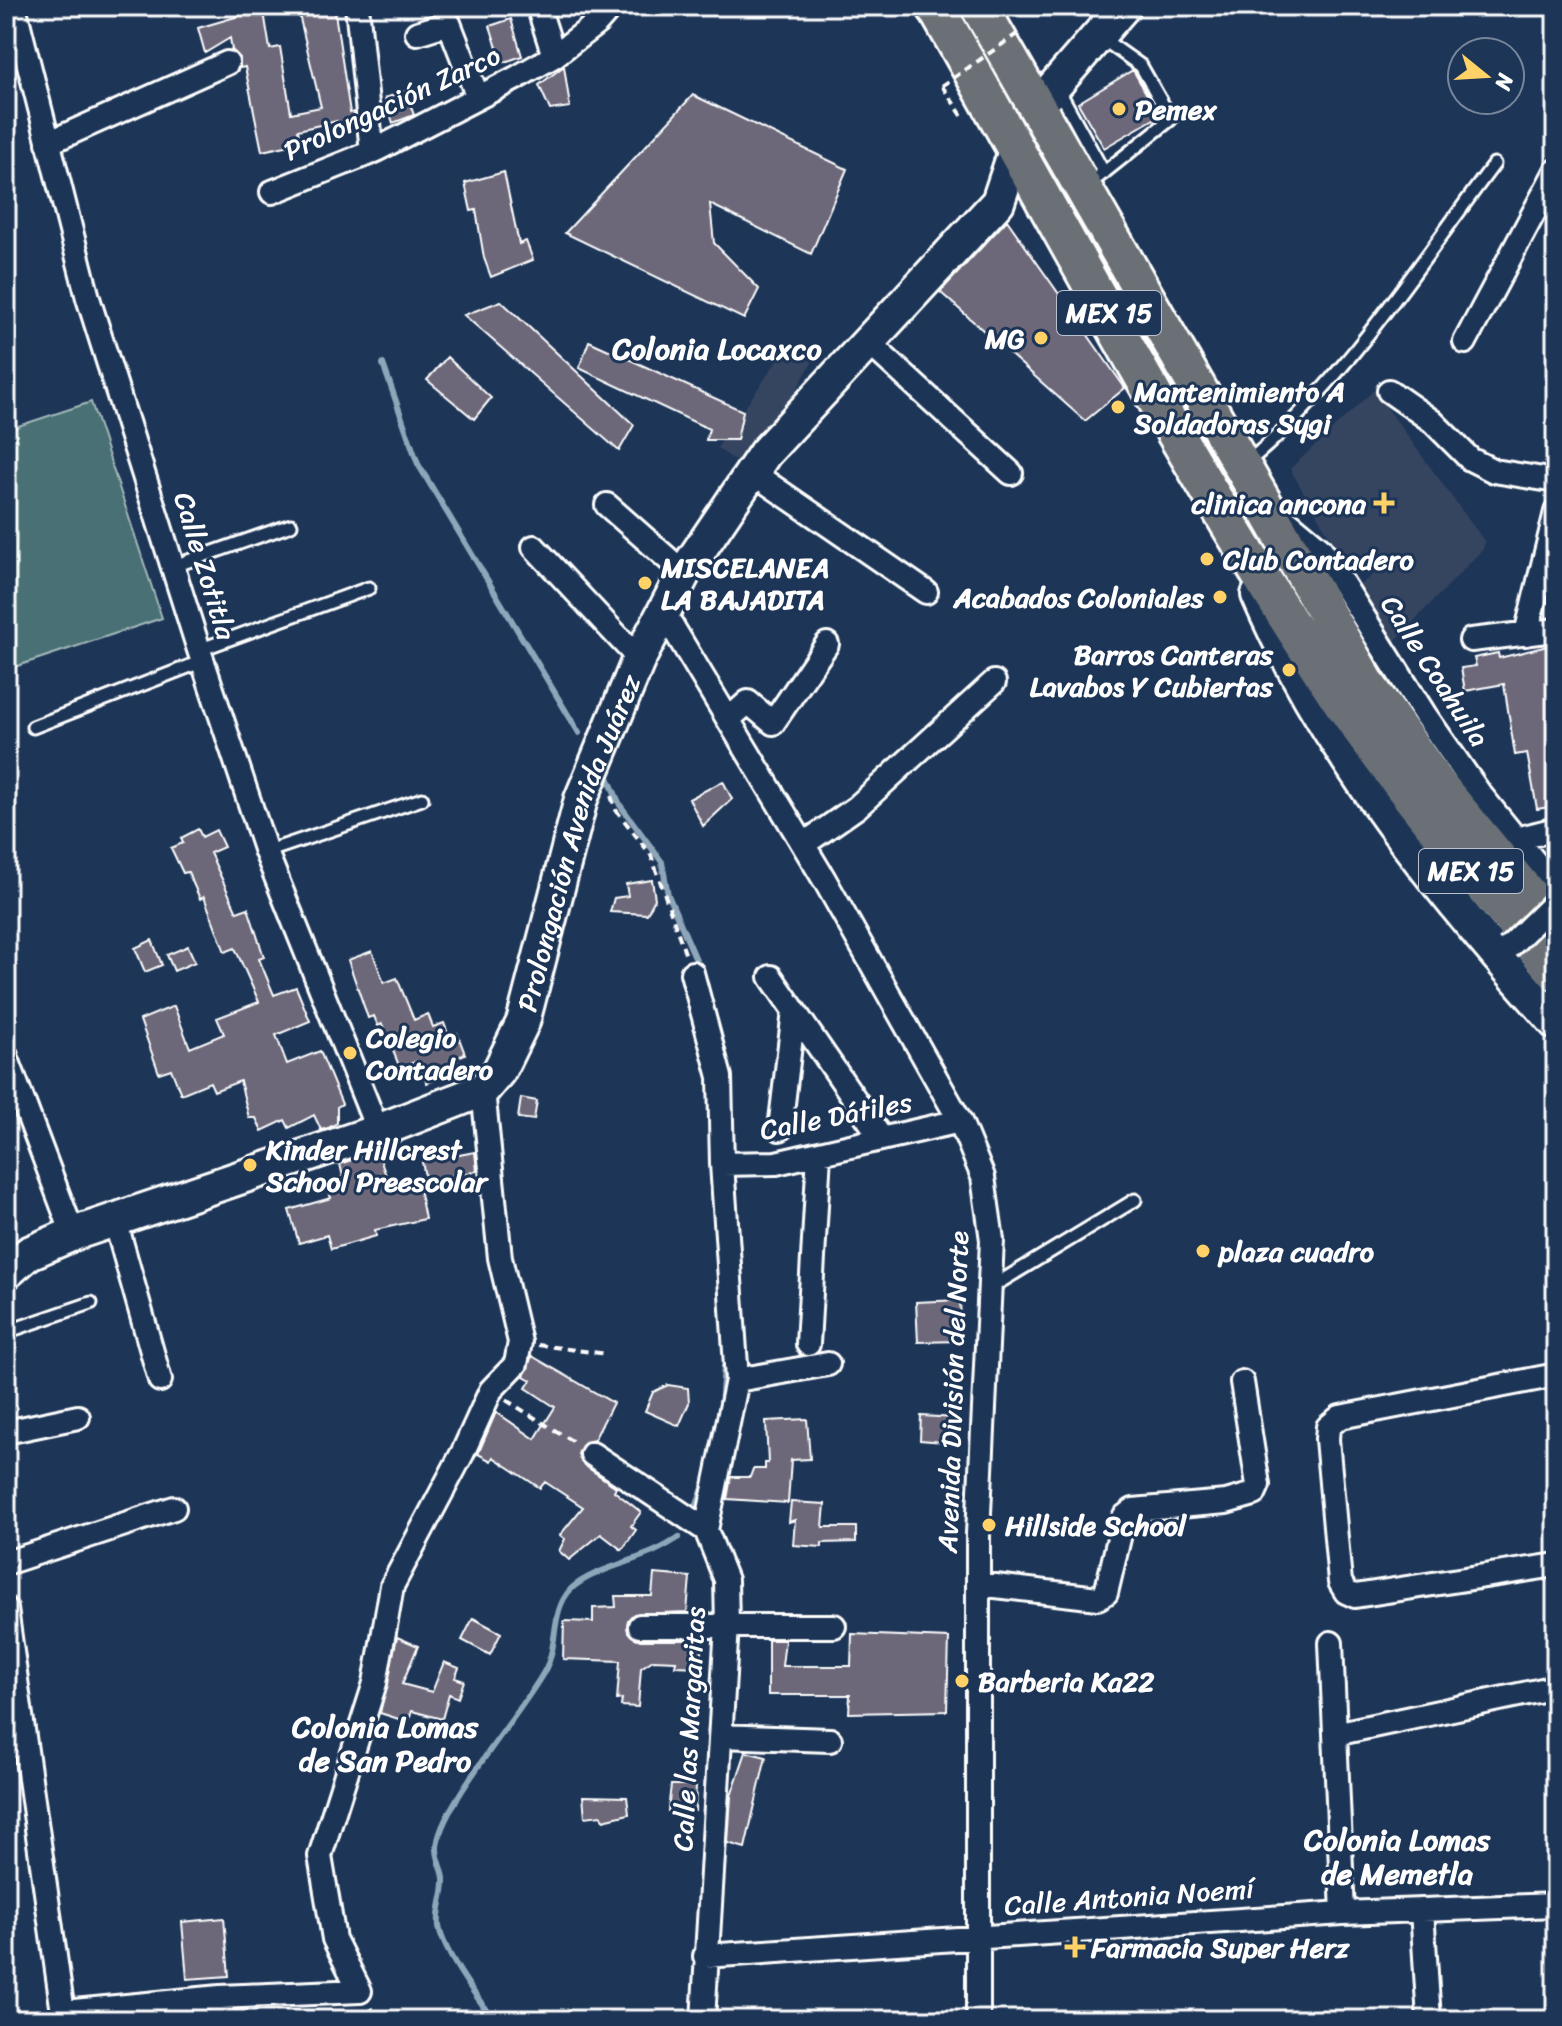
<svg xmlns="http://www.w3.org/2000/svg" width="1562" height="2026" viewBox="0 0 1562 2026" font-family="Sriracha,sans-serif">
<rect width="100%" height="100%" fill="#1d3557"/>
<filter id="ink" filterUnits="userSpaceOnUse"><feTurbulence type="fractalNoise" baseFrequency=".0125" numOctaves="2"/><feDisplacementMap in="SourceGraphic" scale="16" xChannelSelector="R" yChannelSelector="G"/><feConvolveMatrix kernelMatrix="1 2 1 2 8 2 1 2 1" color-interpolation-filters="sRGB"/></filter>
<g filter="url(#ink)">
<path fill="#354461" d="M788,345l25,16 -63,110 -33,-23z
M1374,390l111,152 -2,7 -89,93 -34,-57 15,-12 -13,-18 -15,11 -57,-97z"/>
<path fill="#4a7174" stroke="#a4b8ba" stroke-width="2" d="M91,402l71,216 -154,51 -2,-239z"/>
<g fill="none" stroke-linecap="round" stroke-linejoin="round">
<path stroke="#8ea6b9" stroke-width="6" d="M383,364l35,100 161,269
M607,775l13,30 42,57 6,33 33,76
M721,1407l3,-41
M695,1510l11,-30
M494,2020c-16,-21 -51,-69 -55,-94 -2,-17 6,-32 5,-48 -1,-9 -7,-19 -7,-29 -1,-40 88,-139 109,-181 13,-25 4,-57 25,-79 24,-23 77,-28 108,-52"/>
</g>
<path fill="#6c6779" stroke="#fff" stroke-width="2" d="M238,6h25l7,43 10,-2 11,66 30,-6 -24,-101h37l16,107 4,-1 1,16 -15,4 -3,-11 -39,9 2,13 -38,8 -17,-84 -5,1v-10l-8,-8 -2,-12 -25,15 -7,-25 41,-12z
M511,19l11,37 -20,7 -12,-37z
M564,66l6,41 -20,3 -11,-25z
M1133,70l26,46 -55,32 -26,-45z
M405,91l9,24 -21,8 -8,-25z
M693,95l154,74 -36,85 -101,-50 4,39 45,46 -15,30 -179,-86z
M504,172l15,72 7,-3 7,19 -42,17 -7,-19 -8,-48 -5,1 -6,-28z
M1007,220l118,168 -40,33 -145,-129z
M501,301l133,124 -15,26 -155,-136z
M589,341l154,70 -6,29h-31l3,-11 -130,-61z
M447,357l44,41 -17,21 -47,-39z
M1556,644v162l-19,3 -10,-56 -12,2 -11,-71 -39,7 -4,-23 15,-2 -2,-8 24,-5 1,5z
M723,781l9,18 -29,27 -14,-27z
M198,829l4,8 14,-7 8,17 -14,6 27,59 11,-4 16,49 -5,2 15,36 22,-8 14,34 -34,14 11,29 33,-13 22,53 -5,3v16l-9,5 -7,2 -7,-15 -25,13 -4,-8 -23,11 -6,-13h-7l-9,-37 -26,10 -4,-9 -29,12 -10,-25 -12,4 -19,-53 34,-14 16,42 34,-14 -7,-16 42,-16 -24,-54 -10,4 -21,-55 -4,2 -12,-27 -5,1 -12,-25 12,-5 -2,-5z
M652,880l3,19 -8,15 -37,-2 4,-14 14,-2 -2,-12z
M152,940l10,25 -17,7 -10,-24z
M188,946l7,16 -21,9 -7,-16z
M372,951l12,32 13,-5 17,42 14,-6 5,13 11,-4 5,13 8,-3 8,21 -9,4 5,12 -34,13 -10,-22 -17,7 -18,-44 -4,2 -4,-10 -6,2 -20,-58z
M521,1098l16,3 -3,19 -16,-2z
M377,1151l14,38 27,-6 7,36 -50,11 1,6 -45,13 -4,-14 -28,8 -10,-33 42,-12 -5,-16 17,-5 -3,-13z
M475,1152l2,19 -51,10 -4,-19z
M960,1300l2,41 -44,1 -2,-40z
M532,1356l81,47 -19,37 -9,2 -7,12 6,11 32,22 -2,4 27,21 -10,14 5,4 -14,20 -21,-16 -32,26 -10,-9 6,-12 -5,-4 23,-28 -38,-25 -5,6 -47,-31 -2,4 -13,-7 18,-42 39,27 20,-32 -29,-19 5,-8 -7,-4z
M668,1385l20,3 1,15 -10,23 -34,-15 8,-19z
M921,1416l35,2 -1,25 -35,-3z
M807,1419l3,40 -19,1 -3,43 -61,-4 4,-22h19l3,-8h12v-6h3l-2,-42z
M791,1502l34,2 -2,23h33v15l-34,1v4l-29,-2 2,-25 -6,2z
M654,1574l36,3 -3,35 -53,2 -6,6v12l12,8h63l-2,27 -26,-1 1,-5 -23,-1 -12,8 -3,39 -17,-1 1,-7 -5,1 3,-39 -57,-2 1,-38 29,1v-14l23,-1 -1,-11h37z
M473,1618l28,15 -11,22 -28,-15z
M852,1634l97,4 -2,73 -98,2 1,-18h-82v-55h17l-3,26h69z
M397,1637l21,9 -16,38 30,8 12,-30 15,6 -4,10 9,3 -6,17 -9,-4 -7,25 -30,-8 -4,11 -28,-9z
M746,1752l20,5 -21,91 -17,-5 3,-47z
M671,1785h25l-1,26h-27z
M583,1796l44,1 2,17 -26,6 -2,-5 -16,2z
M224,1918l5,58 -42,3 -5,-57z"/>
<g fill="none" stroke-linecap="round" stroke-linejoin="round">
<g stroke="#fff" stroke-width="17">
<path id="lane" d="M1058,89l46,84
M1087,186l84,-67 -30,-53 -41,-29
M1248,462c98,-82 169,-196 246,-298
M174,566l117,-41
M199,650l170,-62
M33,727l170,-66
M266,852l156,-53
M990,1288l145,-88
M6,1332l85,-29"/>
</g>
<g stroke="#fff" stroke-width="28">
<path id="street" d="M14,6l74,292 111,352 67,202 112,279
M357,6l15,146
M538,6l16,50
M417,33l32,-10 28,72
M48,143l179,-80
M272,192l100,-40 144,-74 38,-22 43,-33 15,-17
M868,342l143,131
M1465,342l91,-171
M1389,391l43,30 38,38 24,12 62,10
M750,471l176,121
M607,505l77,68
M1279,514l42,35 104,166 55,79 59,73 17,14
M534,547l105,112
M663,611l161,268 136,242 23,56 9,63 -14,294v486
M1526,634l30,-122
M1471,640l85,-10
M729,719l19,-17 25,21 54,-79
M1516,839l40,-10
M804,844l53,-37 137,-125
M692,973l28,104 2,87 15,216 -31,150 20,50 1,45 -24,395
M771,977l111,162
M6,1056l67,178
M780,1129l14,-118
M722,1164l54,-1 184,-42
M115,1220l45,160
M808,1344l11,-190
M1556,1375l-216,42 -12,10 -1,12 13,143 6,10 9,4 201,-31
M737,1380l91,-16
M6,1432l72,-15
M592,1454l114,76
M6,1563l168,-55
M978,1584l120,14 8,-5 18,-76 9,-7 93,-8 28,-8 4,-9 -16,-103
M6,1609l58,411
M640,1626h194
M1331,1643l12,270
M1335,1734l221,-47
M721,1736l109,4
M1422,1910l7,110
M705,1956l638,-43 213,-8
M220,1997l3,23
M64,2012l156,-15 140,-6 -26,-52 -14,-83 55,-173 17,-97 71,-134 28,-62 25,-26 4,-22 -20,-84 -17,-168"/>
</g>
<g stroke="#fff" stroke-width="38">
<g id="secondary">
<path d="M1037,106l87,-100"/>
<path d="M1258,595c68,158 184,300 298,428"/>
<path id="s1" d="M6,1273l23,-20 44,-19 305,-103 105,-41 16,-19 24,-49 58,-223 58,-140 45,-86 81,-120 233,-251 18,-54"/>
</g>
</g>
<g stroke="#fff" stroke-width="42">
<path id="primary" d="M935,6c132,231 255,469 403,691 65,97 143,186 218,275
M979,6l389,680 70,99 118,143"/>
</g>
<path stroke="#fff" stroke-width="4" stroke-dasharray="8 6" stroke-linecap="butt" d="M942,86l21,31 3,-2
M611,796l5,14 35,45 35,101
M538,1345l69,9
M506,1400l71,44
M371,2008l7,12"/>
<use href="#lane" stroke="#1d3557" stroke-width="11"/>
<use href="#street" stroke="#1d3557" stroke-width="22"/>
<use href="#secondary" stroke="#1d3557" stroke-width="32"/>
<use href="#primary" stroke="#6a7074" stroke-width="36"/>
<g stroke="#fff" stroke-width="28" stroke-linecap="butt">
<path id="street-bridge" d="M1508,948l48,-47"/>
</g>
<path stroke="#fff" stroke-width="4" stroke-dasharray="8 6" stroke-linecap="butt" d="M942,86l75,-52"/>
<use href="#street-bridge" stroke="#1d3557" stroke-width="22"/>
</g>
</g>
<g fill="#ffd166" stroke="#1d3557" stroke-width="3">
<circle cx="1119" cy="109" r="8"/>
<circle cx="1041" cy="338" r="8"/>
<circle cx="1118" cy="407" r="8"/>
<path d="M1380 491h8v8h8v8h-8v8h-8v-8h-8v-8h8z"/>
<circle cx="1207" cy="559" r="8"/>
<circle cx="645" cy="583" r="8"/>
<circle cx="1220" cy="597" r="8"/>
<circle cx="1289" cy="670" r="8"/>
<circle cx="350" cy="1053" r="8"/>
<circle cx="250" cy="1165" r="8"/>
<circle cx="1203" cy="1251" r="8"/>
<circle cx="989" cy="1525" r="8"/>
<circle cx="962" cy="1681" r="8"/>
<path d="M1071 1935h8v8h8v8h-8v8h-8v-8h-8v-8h8z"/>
</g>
<g text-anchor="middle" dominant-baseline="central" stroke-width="6" stroke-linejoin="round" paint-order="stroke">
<g fill="#1d3557" stroke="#bbc2cd" stroke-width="2">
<rect x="1057" y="291" width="104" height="44" rx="6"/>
<rect x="1419" y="849" width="104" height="44" rx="6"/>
</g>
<g font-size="26" font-weight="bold" fill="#fff">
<text x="1109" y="313">MEX 15</text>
<text x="1471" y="871">MEX 15</text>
</g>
<g font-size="28" fill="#fff" stroke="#1d3557">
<text transform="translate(392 103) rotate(-25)">Prolongación Zarco</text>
<text transform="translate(205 566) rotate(73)">Calle Zotitla</text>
<text transform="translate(1435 671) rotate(57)">Calle Coahuila</text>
<text stroke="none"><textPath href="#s1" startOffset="780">Prolongación Avenida Juárez</textPath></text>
<text transform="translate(836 1116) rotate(-11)">Calle Dátiles</text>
<text transform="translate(953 1392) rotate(-88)">Avenida División del Norte</text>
<text transform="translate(689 1729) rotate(-87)">Calle las Margaritas</text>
<text transform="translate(1129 1897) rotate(-4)">Calle Antonia Noemí</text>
</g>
<g font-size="28" font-weight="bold" fill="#fff" stroke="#1d3557" text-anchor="start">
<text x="1135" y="109">Pemex</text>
<text x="1025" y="338" text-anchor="end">MG</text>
<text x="1134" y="391">Mantenimiento A<tspan x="1134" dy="32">Soldadoras Sygi</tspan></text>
<text x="1366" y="503" text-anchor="end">clinica ancona</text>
<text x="1223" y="559">Club Contadero</text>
<text x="661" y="567">MISCELANEA<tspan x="661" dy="32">LA BAJADITA</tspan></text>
<text x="1204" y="597" text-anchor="end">Acabados Coloniales</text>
<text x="1273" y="654" text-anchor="end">Barros Canteras<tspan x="1273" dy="32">Lavabos Y Cubiertas</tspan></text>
<text x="366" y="1037">Colegio<tspan x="366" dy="32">Contadero</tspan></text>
<text x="266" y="1149">Kinder Hillcrest<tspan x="266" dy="32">School Preescolar</tspan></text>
<text x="1219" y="1251">plaza cuadro</text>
<text x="1005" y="1525">Hillside School</text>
<text x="978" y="1681">Barberia Ka22</text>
<text x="1091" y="1947">Farmacia Super Herz</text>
</g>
<g font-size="30" font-weight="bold" fill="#fff" stroke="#1d3557">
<text x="717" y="349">Colonia Locaxco</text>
<text x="385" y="1727">Colonia Lomas<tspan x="385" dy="34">de San Pedro</tspan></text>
<text x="1397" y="1840">Colonia Lomas<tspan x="1397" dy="34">de Memetla</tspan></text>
</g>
</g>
<rect width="1562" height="2026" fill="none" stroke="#1d3557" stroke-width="32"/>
<rect x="16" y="16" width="1530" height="1994" fill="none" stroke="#fff" stroke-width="3" filter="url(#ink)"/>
<g transform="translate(1486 76) rotate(108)"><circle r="38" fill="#1d3557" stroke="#77869a" stroke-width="2"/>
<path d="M0-6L14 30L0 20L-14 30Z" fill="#ffd166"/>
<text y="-12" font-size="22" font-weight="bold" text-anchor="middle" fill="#ffffff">N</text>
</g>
</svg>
